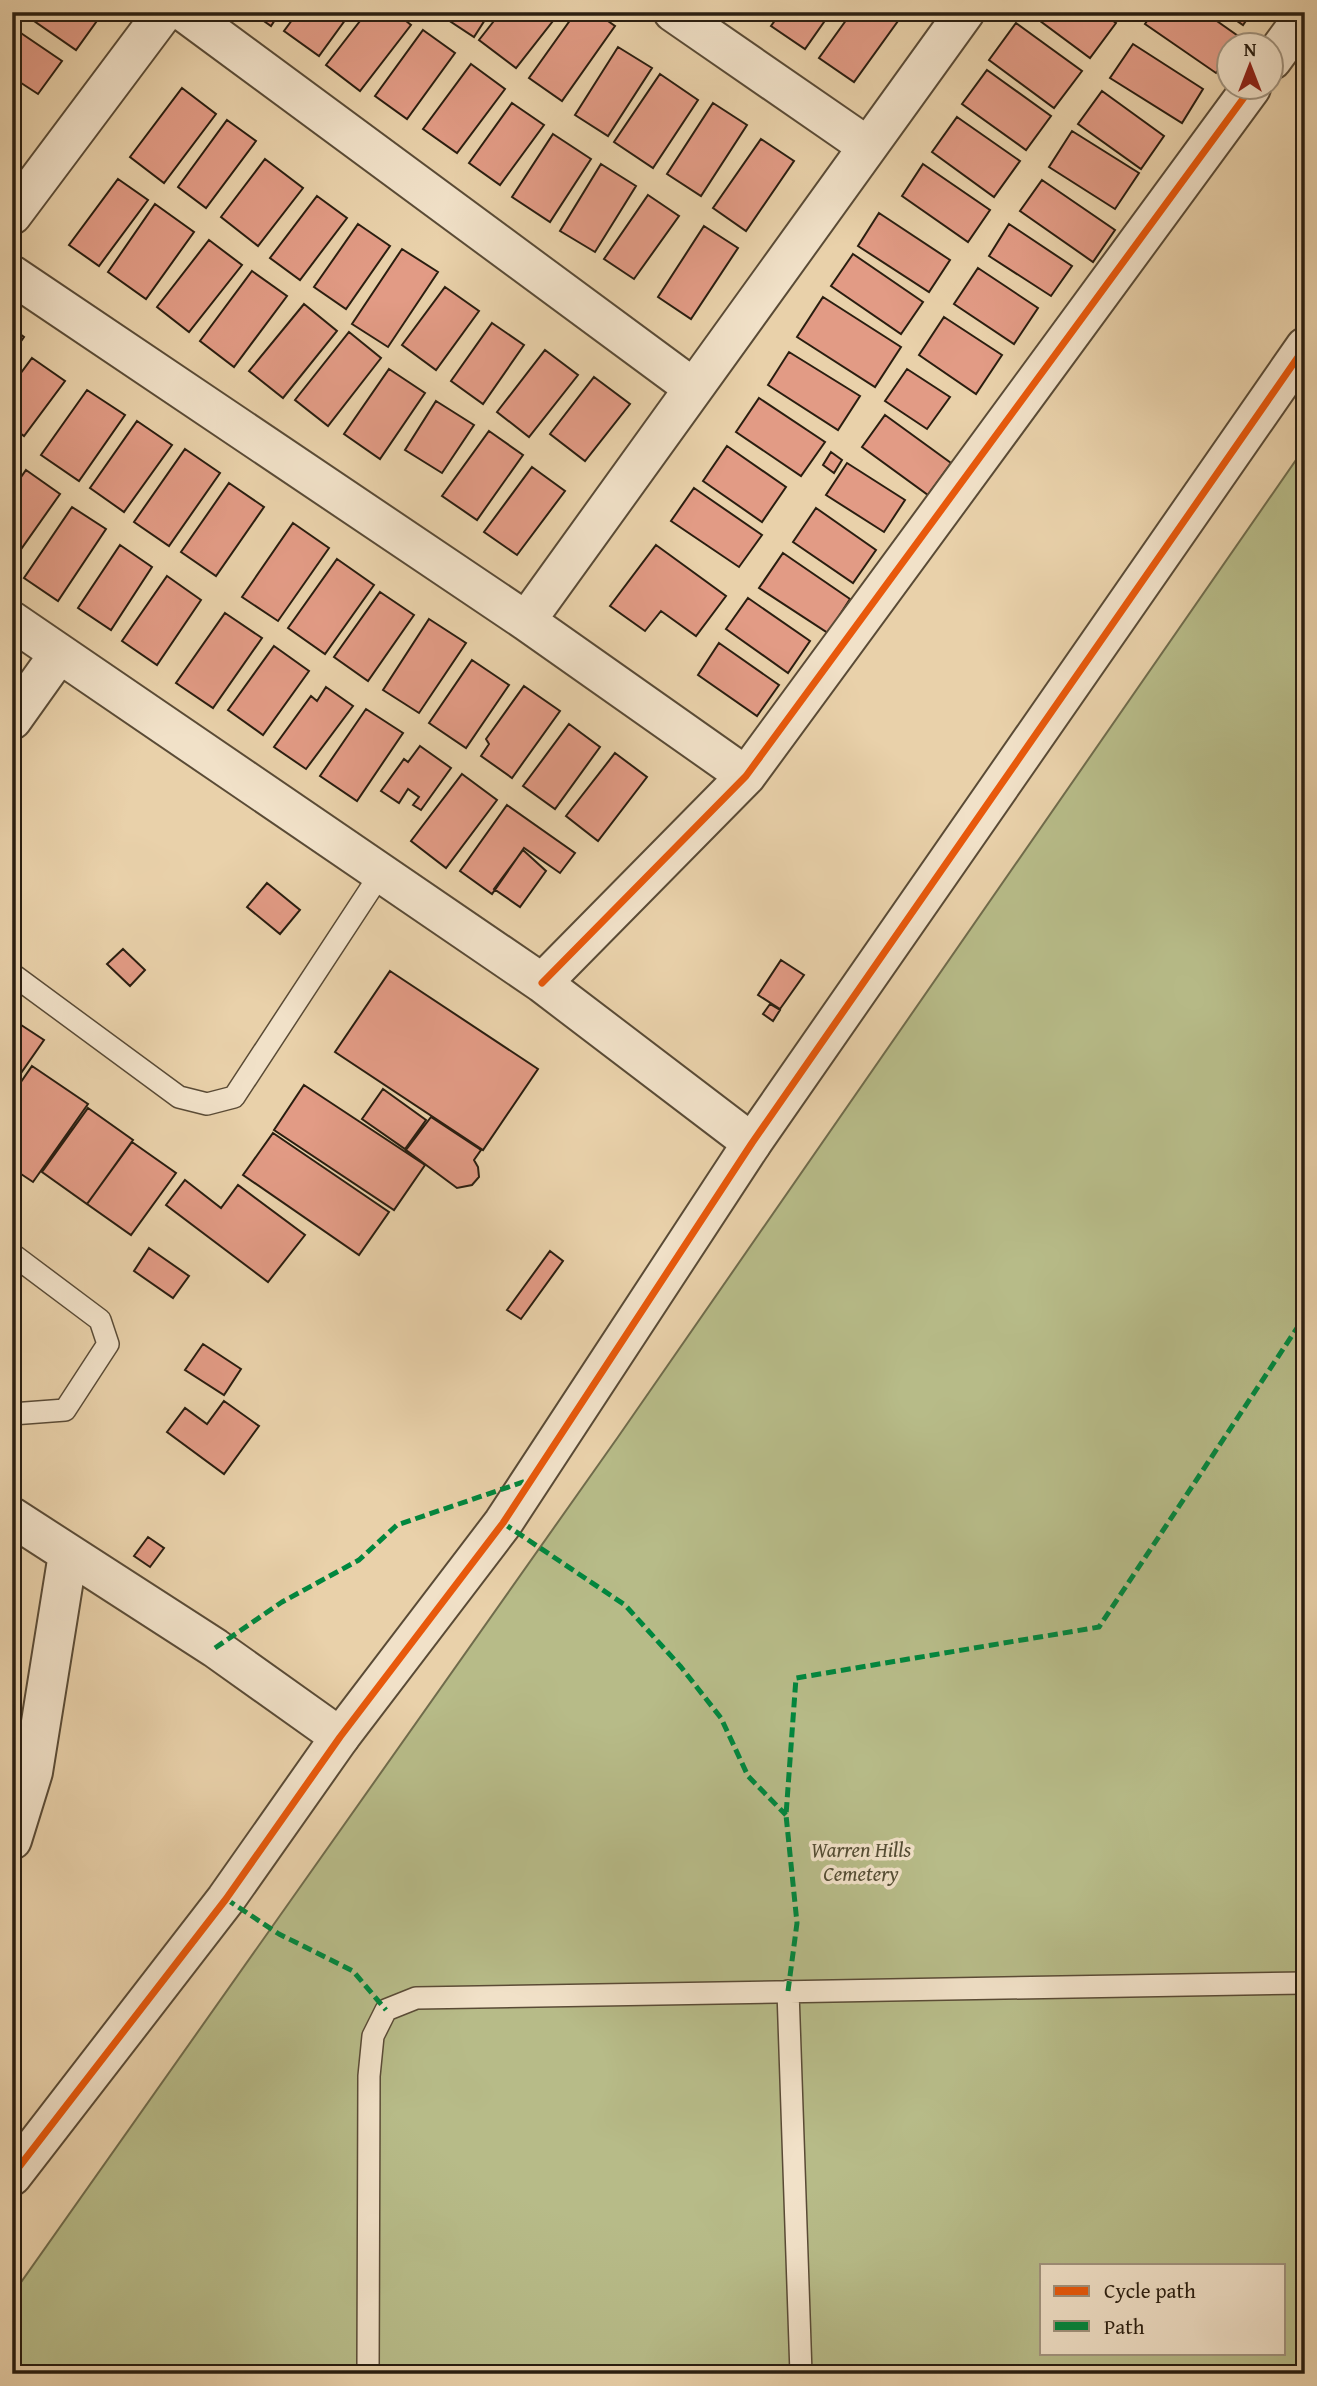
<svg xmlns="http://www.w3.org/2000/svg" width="1317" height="2386" viewBox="0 0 1317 2386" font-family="'Gentium Book Plus',serif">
<rect width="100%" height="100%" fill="#e9d1aa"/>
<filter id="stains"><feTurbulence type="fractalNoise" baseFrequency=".00286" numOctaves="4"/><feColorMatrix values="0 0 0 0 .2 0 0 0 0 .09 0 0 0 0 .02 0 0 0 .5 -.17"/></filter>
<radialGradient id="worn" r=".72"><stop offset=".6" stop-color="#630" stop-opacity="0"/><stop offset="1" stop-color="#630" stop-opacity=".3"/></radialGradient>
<path fill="#b7bb88" stroke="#706c4c" stroke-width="2" fill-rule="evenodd" d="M1305,447v1927h-1293v-79l606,-858zM1042,2265h242v88h-242z"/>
<path fill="#e29b85" stroke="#2a1e10" stroke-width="2" d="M21,12h69l9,6 -23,32z
M251,12h29l-9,14z
M298,12h53l-32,44 -35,-25z
M367,12h28l16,13 -51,66 -34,-26z
M436,12h54l-16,25z
M501,12h59l-44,56 -37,-28z
M576,12h19l20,14 -53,75 -33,-23z
M781,12h50l-26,37 -34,-23z
M852,12h33l13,9 -44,61 -35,-24z
M1028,12h73l15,11 -26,35z
M1153,12h51l37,26 -5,8h-6v8l-14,19 -71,-49z
M1224,12h28l-9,13z
M1016,23l66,48 -28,37 -65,-48z
M12,27l50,34 -24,33 -26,-17z
M423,30l32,23 -48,66 -32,-23z
M1133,44l70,45 -21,34 -72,-45z
M618,47l34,21 -44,68 -33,-21z
M471,64l34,25 -48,64 -34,-24z
M987,70l64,46 -25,34 -64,-46z
M660,74l38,26 -45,68 -39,-26z
M182,88l34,26 -52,69 -34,-26z
M1102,91l62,45 -23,33 -63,-45z
M512,103l32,22 -44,60 -31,-22z
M713,103l34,22 -46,71 -34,-22z
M957,117l63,44 -26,36 -62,-45z
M227,120l29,21 -50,67 -28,-21z
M1072,131l67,42 -24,36 -66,-42z
M553,134l38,25 -41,63 -38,-25z
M761,139l33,22 -48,70 -33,-23z
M265,159l38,29 -45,58 -37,-29z
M601,164l35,22 -41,66 -35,-21z
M923,164l67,46 -22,32 -66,-46z
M118,179l30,21 -49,66 -30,-21z
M1042,180l73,50 -22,32 -73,-51z
M648,195l31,21 -45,63 -30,-20z
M317,196l30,22 -47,62 -30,-22z
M155,204l39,28 -48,67 -38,-27z
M879,213l71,47 -21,32 -71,-46z
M358,224l32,22 -44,63 -32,-22z
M1009,224l63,42 -21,30 -62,-40z
M704,226l34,22 -47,71 -33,-22z
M209,240l33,25 -53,67 -32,-25z
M402,249l36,23 -50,75 -36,-23z
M853,254l70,48 -22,32 -70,-48z
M978,268l60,40 -24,36 -60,-40z
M252,271l35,25 -53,71 -34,-26z
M445,287l34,24 -43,59 -34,-25z
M823,297l78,50 -26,40 -78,-50z
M304,304l33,27 -54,67 -34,-27z
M944,317l58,38 -26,39 -57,-39z
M492,323l32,22 -41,59 -32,-23z
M12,328l12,9 -12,17z
M349,332l32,26 -53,68 -33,-26z
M545,350l33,25 -49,62 -32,-25z
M789,352l71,44 -22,34 -70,-45z
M32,358l33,23 -41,55 -12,-9v-42z
M389,369l36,24 -45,66 -36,-25z
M907,369l43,28 -23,32 -42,-28z
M594,377l36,27 -45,57 -35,-27z
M87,390l38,25 -46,66 -38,-26z
M759,398l66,44 -24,34 -65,-44z
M436,401l38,24 -32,48 -37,-23z
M885,415l66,48 -23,32 -66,-48z
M137,421l35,24 -48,67 -34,-24z
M489,431l34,24 -46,65 -35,-24z
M727,446l59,41 -24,35 -59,-41z
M185,449l35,24 -51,73 -35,-24z
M831,452l11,8 -8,13 -11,-8z
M847,463l58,37 -21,32 -58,-37z
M532,467l33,24 -48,64 -33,-23z
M26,470l34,24 -48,68v-72z
M229,483l35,24 -48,69 -35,-24z
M694,488l68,47 -23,32 -68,-46z
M72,507l34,22 -48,72 -34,-23z
M816,508l60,42 -23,33 -60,-41z
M293,523l36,25 -51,73 -36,-24z
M120,545l32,22 -41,63 -33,-22z
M656,545l70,51 -30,40 -35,-25 -16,20 -35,-25z
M783,553l67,46 -22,34 -69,-45z
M337,559l37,26 -49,69 -37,-26z
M167,576l34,24 -44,65 -35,-24z
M380,592l34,23 -46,66 -34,-24z
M748,598l62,43 -22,32 -62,-44z
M225,613l37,25 -49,70 -37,-25z
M429,619l37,24 -47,70 -36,-23z
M719,643l60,42 -22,31 -59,-41z
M274,646l35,25 -46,64 -35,-25z
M472,660l37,25 -43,63 -37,-25z
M524,686l36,25 -48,67 -31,-22 8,-12 -3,-5z
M326,687l27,19 -47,63 -32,-22 37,-51 6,5z
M366,709l37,24 -46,68 -37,-25z
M569,724l31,23 -45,62 -32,-23z
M420,746l31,22 -30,42 -8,-5 6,-8 -11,-8 -9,14 -18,-12 23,-32 4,3z
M615,753l32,24 -49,64 -32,-25z
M462,774l35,26 -51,68 -35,-27z
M507,805l68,48 -15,20 -36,-25 -32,46 -32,-23z
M523,850l23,21 -26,36 -26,-18z
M267,883l33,27 -20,24 -33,-27z
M123,949l22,21 -15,16 -23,-22z
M781,960l23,15 -24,34 -22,-14z
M390,971l148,98 -55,81 -148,-98z
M770,1004l10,6 -7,11 -10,-7z
M12,1019l32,21 -32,46z
M32,1066l56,38 -55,78 -21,-14v-73z
M304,1085l121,80 -31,45 -120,-80z
M383,1089l43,31 -21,29 -43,-30z
M88,1108l45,32 -46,64 -45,-32z
M431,1117l50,33 -7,10 4,7 1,10 -7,8 -15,3 -51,-38z
M273,1133l116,79 -30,43 -116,-80z
M132,1142l44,31 -45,62 -44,-31z
M185,1180l36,28 17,-23 67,50 -37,47 -102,-77z
M149,1248l40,28 -16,22 -39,-27z
M550,1251l13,10 -42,58 -14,-9z
M203,1344l38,25 -17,26 -39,-25z
M224,1401l35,25 -35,48 -57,-42 18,-24 22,16z
M148,1537l16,11 -14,19 -16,-11z"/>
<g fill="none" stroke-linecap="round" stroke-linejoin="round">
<g stroke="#5a4b36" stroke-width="24">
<path id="service" d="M12,974l167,123 28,7 27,-7 147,-224
M12,1254l88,66 8,24 -43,66 -53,4
M788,1991l13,383
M368,2374l1,-298 4,-40 13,-26 30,-12 889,-15"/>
</g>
<g stroke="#5a4b36" stroke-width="42">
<path id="minor" d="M184,12l508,375
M673,12l194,134
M1272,60l33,-45
M12,215l152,-203
M12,275l514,346 220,155
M12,621l530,362 210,160
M526,621l439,-609
M12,720l47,-66
M542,983l204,-207 505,-688
M12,1517l203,131 125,89
M12,1840l21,-68 35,-218"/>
</g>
<g stroke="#5a4b36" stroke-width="42">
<path id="tertiary" d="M12,2176l214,-277 114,-162 163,-214 249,-380 553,-796"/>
</g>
<use href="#service" stroke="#f1e1c8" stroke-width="21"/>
<use href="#minor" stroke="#f1e1c8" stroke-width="38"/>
<use href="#tertiary" stroke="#f1e1c8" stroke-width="38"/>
<path stroke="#00873e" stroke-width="5" stroke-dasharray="10 5" stroke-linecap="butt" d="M503,1523l122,82 56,62 40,51 27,58 38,39
M215,1648l67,-46 77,-42 38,-35 135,-46
M226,1899l53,35 74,37 33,39
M788,1991l9,-68 -11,-108 10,-137 303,-51 206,-311"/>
<g stroke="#f1e1c8" stroke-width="11">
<path id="cycleway" d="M542,983l204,-207 505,-688
M12,2176l214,-277 114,-162 163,-214 249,-380 553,-796"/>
</g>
<use href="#cycleway" stroke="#e8590c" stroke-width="7"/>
</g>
<g text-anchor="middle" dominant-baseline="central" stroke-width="7" stroke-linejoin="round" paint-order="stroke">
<g font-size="21" font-style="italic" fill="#544d34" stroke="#f1e1c8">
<text x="861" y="1849">Warren Hills<tspan x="861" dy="24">Cemetery</tspan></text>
</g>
</g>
<rect width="1317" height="2386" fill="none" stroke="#e9d1aa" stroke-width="42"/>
<rect x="14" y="14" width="1289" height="2358" fill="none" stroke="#2a1e10" stroke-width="3.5"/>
<rect x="21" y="21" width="1275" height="2344" fill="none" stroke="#2a1e10" stroke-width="2"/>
<rect x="1040" y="2264" width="245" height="91" fill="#f1e1c8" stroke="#a1937e" stroke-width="2"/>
<rect x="1054" y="2286" width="35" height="10" fill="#e8590c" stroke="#a1937e" stroke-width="2"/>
<text x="1104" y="2298" font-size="21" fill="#2a1e10">Cycle path</text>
<rect x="1054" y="2321" width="35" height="10" fill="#00873e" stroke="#a1937e" stroke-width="2"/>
<text x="1104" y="2334" font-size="21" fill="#2a1e10">Path</text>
<g transform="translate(1250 66)"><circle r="33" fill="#f1e1c8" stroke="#a1937e" stroke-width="2"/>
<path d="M0-5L12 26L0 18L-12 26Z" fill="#8f2418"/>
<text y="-10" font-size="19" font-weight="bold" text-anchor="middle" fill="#2a1e10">N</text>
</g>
<rect width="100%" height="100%" filter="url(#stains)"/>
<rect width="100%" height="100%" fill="url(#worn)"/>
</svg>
